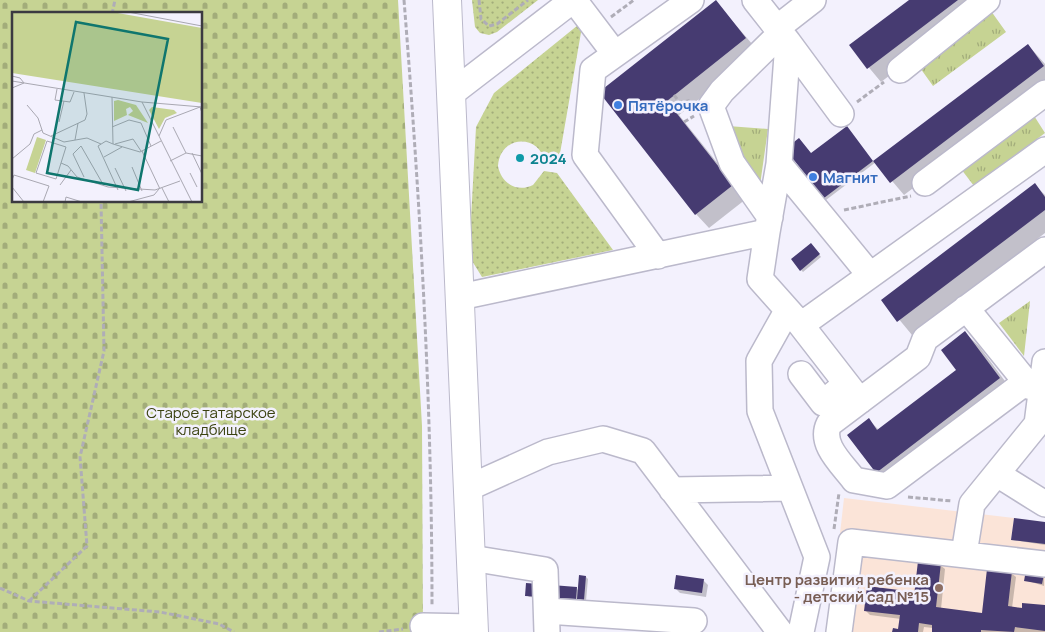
<svg xmlns="http://www.w3.org/2000/svg" width="1045" height="632" viewBox="0 0 1045 632" font-family="Manrope,sans-serif">
<defs>
<pattern id="grass-dots" width="8" height="8" patternUnits="userSpaceOnUse" patternTransform="scale(1.25)"><rect width="8" height="8" fill="#c6d393"/><path d="M2 2h.1M6 6h.1" fill="none" stroke="#a2ac7a" stroke-width="1.8" stroke-linecap="round"/></pattern>
<pattern id="cemetery-stones" width="16" height="16" patternUnits="userSpaceOnUse" patternTransform="scale(1.25)"><rect width="16" height="16" fill="#c6d393"/><path d="M2 7V4a2 2 0 0 1 4 0v3zM10 15v-3a2 2 0 0 1 4 0v3z" fill="#a2ac7a"/></pattern>
<pattern id="park-tufts" width="24" height="20" patternUnits="userSpaceOnUse" patternTransform="scale(1.25)"><rect width="24" height="20" fill="#c6d393"/><path d="M3 7l-1-3M5 7V3M7 7l1-3M15 17l-1-3M17 17v-4M19 17l1-3" fill="none" stroke="#a2ac7a"/></pattern>
</defs>
<rect width="100%" height="100%" fill="#f3f1fd"/>
<path fill="#fbe4d8" d="M844,498l170,20 -3,22 34,4v88h-216z"/>
<path fill="url(#grass-dots)" d="M472,0h66l-41,32 -8,3 -9,-2 -5,-6z
M583,21l-25,144 -13,-3c-6,-29 -45,-27 -47,4 3,17 19,27 35,19l11,-14 13,2 56,77 -131,27 -13,-21 7,-129 18,-34z"/>
<path fill="url(#cemetery-stones)" fill-rule="evenodd" d="M0,0h398l24,426 1,206h-423zM14,14h187v187h-187z"/>
<path fill="url(#park-tufts)" d="M991,11l15,21 -73,54 -15,-21z
M1031,111l14,22 -71,53 -16,-21z
M728,126l40,3 -8,56h-7z
M1030,301l-6,55 -25,-33z"/>
<path fill="#0003" d="M911,0h78l-108,82 -30,-36z
M716,2l43,50 -80,63 67,84 -37,29 -13,-14 -95,-121z
M1028,45l17,19v24l-141,107 -28,-33 -50,38 -2,-2 -13,-44 37,-25 25,33z
M1035,185l10,10v38l-133,102 -29,-35z
M813,246l8,11 -18,15 -2,-2z
M965,333l14,13 34,46 -123,93 -13,-13 -8,-52 10,10 79,-59z
M1045,523v22l-33,-5z
M940,565l5,4 -4,40 42,5 28,-41 5,4 -4,31 33,-1v25h-112v-4l-9,-1 -1,5h-30l6,-2 2,-11 -31,-4 -5,-5 34,-19 5,5 11,1z
M1044,575v11l-19,-6z
M586,577l2,2 -2,22 -8,-3 -1,2 -48,-3 -2,-2 49,-7 3,3z
M703,580l5,5 -2,12 -26,-4 -5,-5z"/>
<path fill="#463b71" d="M716,0l30,38 -79,63 66,84 -38,30 -96,-123z
M909,0h49l-91,69 -18,-24z
M1028,44l16,22 -154,117 -17,-22z
M847,126l26,35 -49,37 -39,-49 14,-11 12,15z
M1035,183l10,14v13l-148,112 -16,-22z
M811,243l9,11 -20,17 -9,-12z
M965,331l35,47 -124,95 -29,-38 22,-17 8,12 79,-60 -15,-20z
M1014,518l31,4v22l-34,-4z
M918,561l23,2 -5,44 46,6 5,-44 25,2 -4,35 14,2v-5l23,2v26l-30,-4 -1,5 -33,-2v2h-49v-7l-13,-2 -1,9h-26l1,-4 5,1 2,-14 -36,-4 3,-25 32,4v4l15,2z
M1026,570l18,4 -2,10 -18,-3z
M579,575l7,1 -2,24 -7,-1z
M676,575l28,4 -2,14 -28,-4z
M526,583l51,4 -1,12 -51,-3z"/>
<g fill="none" stroke-linecap="round" stroke-linejoin="round">
<g stroke="#bbb9cb" stroke-width="28">
<path id="minor" d="M574,0l41,54
M777,28l36,-28
M788,42l53,72
M900,70l87,-70
M452,93l121,-93
M779,164l91,111
M925,183l120,-90
M770,217l-38,-54 -21,-57 11,-15 59,-58
M767,232l-7,47 41,46 244,-175
M658,256l-73,-101 8,-85 98,-70
M460,297l307,-65 12,-68 9,-122 -33,-42
M966,308l60,74 5,5 9,1
M787,311l-28,50 1,50 57,146 -16,75
M801,325l59,76
M801,374l22,29 23,-19
M1026,382l-139,104 -33,-6c-12,-16 -35,-36 -25,-56l89,-67 7,-18 120,-89
M997,474l48,30
M468,488l80,-36 55,-13 40,12 137,181
M672,490l118,-2
M964,554l8,-50 65,-80 8,-62
M471,558l74,12 2,62
M547,611l147,10
M423,626l50,1
M839,632l12,-90 194,22"/>
</g>
<g stroke="#bbb9cb" stroke-width="30">
<path id="major" d="M447,0l27,632"/>
</g>
<path stroke="#afadb7" stroke-width="3" stroke-dasharray="5 2.5" stroke-linecap="butt" d="M404,0c16,201 28,404 28,606
M479,0l2,19 8,7 8,-2 31,-24
M112,14l3,-14
M611,17l23,-17
M674,95l6,8 11,-3
M857,102l27,-20
M684,122l10,-6
M844,210l67,-14
M908,497l44,4
M834,529l5,-36
M0,588l29,13 131,11 59,12 15,8
M29,601l58,-55 -7,-89 24,-106 -3,-150
M379,632l24,-3"/>
<use href="#minor" stroke="#fff" stroke-width="25"/>
<use href="#major" stroke="#fff" stroke-width="28"/>
</g>
<g fill="#3f7fe0" stroke="#f3f1fd" stroke-width="2">
<circle cx="618" cy="105" r="5"/>
<circle cx="813" cy="177" r="5"/>
</g>
<circle fill="#0f9aa8" stroke="#f3f1fd" stroke-width="2" cx="520" cy="158" r="5"/>
<circle fill="#8d6e63" stroke="#f3f1fd" stroke-width="2" cx="939" cy="588" r="5"/>
<g text-anchor="middle" dominant-baseline="central" stroke-width="5" stroke-linejoin="round" paint-order="stroke">
<g font-size="15" font-weight="bold" fill="#366cbe" stroke="#f3f1fd" text-anchor="start">
<text x="628" y="105">Пятёрочка</text>
<text x="823" y="177">Магнит</text>
</g>
<g font-size="15" font-weight="bold" fill="#0d838f" stroke="#f3f1fd" text-anchor="start">
<text x="530" y="158">2024</text>
</g>
<g font-size="15" fill="#3b4210" stroke="#f3f1fd">
<text x="211" y="412">Старое татарское<tspan x="211" dy="17">кладбище</tspan></text>
</g>
<g font-size="15" font-weight="bold" fill="#785e54" stroke="#f3f1fd" text-anchor="end">
<text x="929" y="579">Центр развития ребенка<tspan x="929" dy="17">- детский сад №15</tspan></text>
</g>
</g>
<g transform="translate(12 12)">
<rect width="190" height="190" fill="#f3f1fd"/>
<path d="M106,88l18,5 12,18 -20,-8 5,-4 -3,-4 -4,2 1,6 -13,6v-20zM140,95l22,3 3,3 -12,5 -6,11 -10,-19z" fill="#c6d393"/>
<path d="M0,0h100l90,16v75l-190,-30z" fill="#c6d393"/>
<path d="M25,125l9,3 -11,33 -9,-3z" fill="#c6d393"/>
<path fill="none" stroke="#a9a8b2" stroke-width="1" d="M116,0l74,14M0,64l8,2 4,5 -12,5M0,69l130,21 60,5M45,77l-2,11 15,2 4,-10M100,85l1,47 27,8 21,-11M130,90l50,100M15,93l11,13 5,15 21,9 23,-4 14,6M47,110l5,-21M100,115l17,-7 12,3 10,23M161,115l13,26M39,124l34,-16 2,-6 -3,-21M147,124l7,-16 34,-13 2,6M63,128l3,-17M101,132l-7,-3 -8,5 20,44M103,132l18,-5 8,12M130,139l18,38M180,141l10,21M92,145l18,-10M0,147l18,-15 4,-10 8,-4M158,149l16,-8 16,3M49,151l-5,16 -20,-6 11,-32 19,6 -5,16 7,3 9,11 31,10 47,3 25,-9M120,155l10,24M103,156l11,23M178,161l7,14M72,165l-11,-23 8,-8 23,40M0,168l2,-5 35,11 -6,16M48,173l11,-15M0,175l12,15M150,176l7,14M53,190l1,-5 16,5M116,190l26,-7 5,-6"/>
<path fill="#0f766e" fill-opacity="0.15" stroke="#0f766e" stroke-width="2.5" d="M64,10l92,17 -30,151 -91,-17z"/>
<rect width="190" height="190" fill="none" stroke="#3b3a41" stroke-width="2.5"/>
</g>
</svg>
